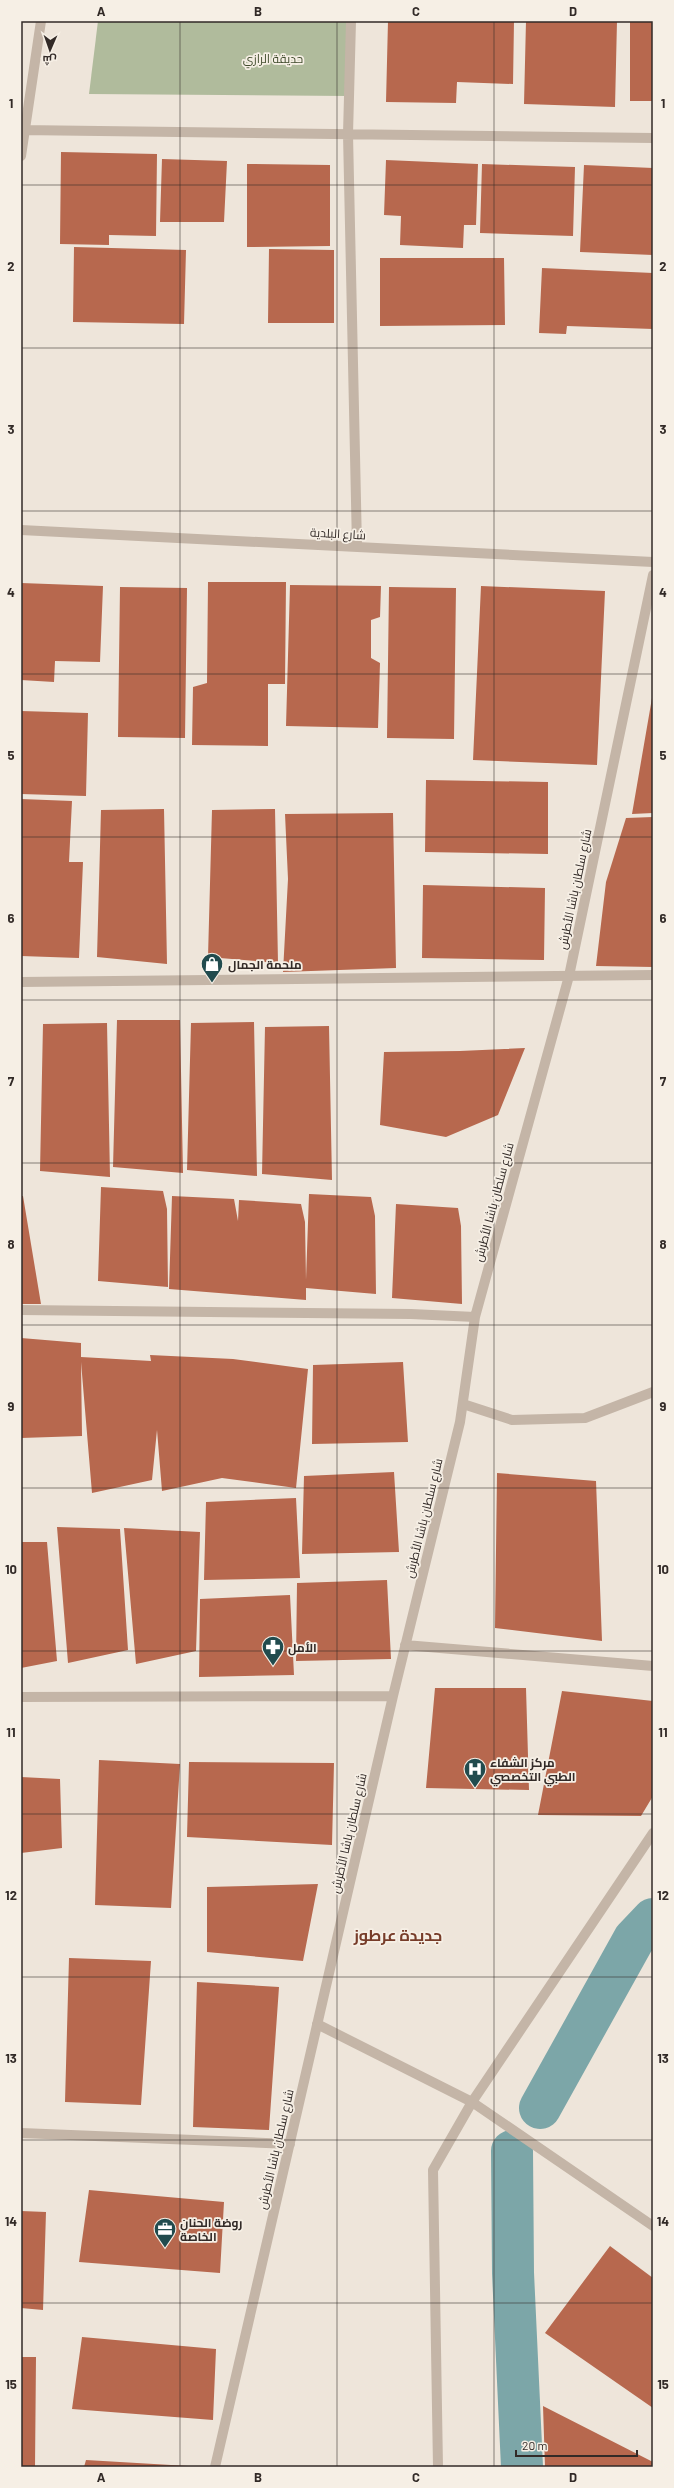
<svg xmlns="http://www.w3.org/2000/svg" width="674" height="2488" viewBox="0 0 674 2488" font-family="Barlow,Cairo,sans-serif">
<rect width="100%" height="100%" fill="#eee5da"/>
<path fill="#b0bb9c" d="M98,21h253l-3,75 -259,-2z"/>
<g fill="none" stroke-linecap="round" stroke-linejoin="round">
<path stroke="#7ca6a8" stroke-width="42" d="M540,2108l94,-169 19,-20
M512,2151l1,122 9,194"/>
</g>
<path fill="#b7684e" d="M388,21h126l-1,63 -56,-2 -1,21 -70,-1z
M526,21h91l-2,86 -91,-3z
M630,21h23v80h-23z
M61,152l96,2 -1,82 -47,-1v10l-49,-1z
M162,159l65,2 -3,61h-64z
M386,160l92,4 -2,61h-12l-1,23 -63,-3 1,-29 -17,-1z
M247,164l83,1v81l-83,1z
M482,164l93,3 -2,69 -93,-3z
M584,165l69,3v87l-73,-3z
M74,247l112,3 -2,74 -111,-2z
M269,249l65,1v73h-66z
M380,258h124l1,67 -125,1z
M542,268l111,5v56l-86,-3 -1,8 -27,-1z
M208,582h78l-1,102h-17v62l-76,-1 1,-58 14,-4z
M21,583l82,3 -3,76 -45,-1 -1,21 -33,-2z
M290,585l91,1 -1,31 -9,3v38l9,5 -2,65 -92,-2z
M481,586l124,5 -8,174 -124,-5z
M120,587l67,1 -2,150 -67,-1z
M389,587l67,1 -2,151 -67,-1z
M652,698l1,115 -21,1z
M21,711l67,2 -2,83 -65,-2z
M426,780l122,2v72l-123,-2z
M21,799l51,2 -3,61h14l-4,96 -58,-2z
M164,809l3,155 -70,-7 4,-147z
M275,809l3,154 -70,-6 4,-147z
M393,813l3,155 -113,4 5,-93 -3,-65z
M653,817v150l-57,-1 10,-84 20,-64z
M423,885l122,3 -1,72 -122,-2z
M117,1020h63l3,153 -70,-6z
M254,1022l3,154 -70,-6 4,-147z
M107,1023l3,154 -70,-6 3,-147z
M329,1026l3,154 -70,-6 3,-147z
M525,1048l-27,67 -52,22 -66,-12 4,-73 76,-1z
M101,1187l62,4 4,18 1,78 -70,-6z
M309,1194l62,3 4,19 1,78 -70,-6v12l-137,-11 3,-93 62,3 4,22 1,-21 62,4 4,18 1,58z
M21,1196h2l18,108h-20z
M396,1204l62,4 3,18 1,78 -70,-6z
M21,1338l60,5v14l70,4 -1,-6 83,4 75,10 -12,119 -74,-10 -60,13 -5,-61 -5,50 -60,13 -11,-131 1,74 -61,2z
M403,1362l5,80 -96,2 1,-79z
M394,1472l5,80 -97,2 2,-78z
M497,1473l99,8 6,160 -107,-13z
M296,1498l4,80 -96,2 2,-78z
M57,1527l63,2 8,121 -60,13z
M124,1528l76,4 -4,119 -60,13z
M21,1542h26l10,119 -36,7z
M387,1580l4,79 -95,2 1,-78z
M290,1595l4,80 -95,2 1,-78z
M435,1688h91l3,102 -103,-2z
M562,1691l91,10v95l-12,20 -103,-1z
M99,1760l81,4 -9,144 -76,-3z
M189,1762l145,1 -2,82 -145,-8z
M21,1777l39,2 2,69 -41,5z
M318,1884l-15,77 -96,-9v-65z
M69,1958l82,3 -10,144 -76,-3z
M197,1982l82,5 -10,143 -76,-3z
M89,2190l135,12 -4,71 -141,-11z
M21,2211l25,1 -3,98 -22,-2z
M610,2246l43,32v130l-108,-75z
M82,2337l134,12 -3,71 -141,-11z
M21,2357h15l-1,110h-14z
M543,2406l110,56v5h-108z
M86,2460l102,6v1h-104z"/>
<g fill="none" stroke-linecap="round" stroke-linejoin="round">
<path stroke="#c4b5a7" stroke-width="10" d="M351,21l-3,113 9,413
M21,130l632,8
M21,156l20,-135
M21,530l632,32
M21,1310l390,4 64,3
M463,1404l49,16 73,-2 68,-26
M405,1645l248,21
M21,1697l372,-1
M317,2024l155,78 181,124
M21,2133l269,11
M215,2467l178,-771 67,-274 15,-105 94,-341 84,-401
M438,2467l-5,-297 39,-68 181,-269"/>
<path stroke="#c4b5a7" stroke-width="10" d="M21,982l632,-7"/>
</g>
<path fill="none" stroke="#322a27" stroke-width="1" stroke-opacity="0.55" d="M180,21v2446M337,21v2446M494,21v2446M21,185h632M21,348h632M21,511h632M21,674h632M21,837h632M21,1000h632M21,1163h632M21,1325h632M21,1488h632M21,1651h632M21,1814h632M21,1977h632M21,2140h632M21,2303h632"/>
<defs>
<g id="shop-pin" transform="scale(1.15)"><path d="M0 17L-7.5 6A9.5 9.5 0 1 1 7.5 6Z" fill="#214b4e" stroke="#f6efe5"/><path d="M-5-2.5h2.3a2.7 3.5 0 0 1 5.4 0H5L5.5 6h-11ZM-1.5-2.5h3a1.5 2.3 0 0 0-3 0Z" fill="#fff"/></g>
<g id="pharmacy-pin" transform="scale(1.15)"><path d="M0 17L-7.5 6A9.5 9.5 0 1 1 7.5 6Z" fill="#214b4e" stroke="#f6efe5"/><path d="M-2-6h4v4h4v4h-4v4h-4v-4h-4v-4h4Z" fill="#fff"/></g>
<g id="hospital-pin" transform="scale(1.15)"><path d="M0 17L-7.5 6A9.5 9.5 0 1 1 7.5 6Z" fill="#214b4e" stroke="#f6efe5"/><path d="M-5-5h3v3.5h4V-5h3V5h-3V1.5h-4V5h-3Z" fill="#fff"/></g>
<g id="office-pin" transform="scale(1.15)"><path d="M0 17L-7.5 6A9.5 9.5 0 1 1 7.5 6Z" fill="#214b4e" stroke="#f6efe5"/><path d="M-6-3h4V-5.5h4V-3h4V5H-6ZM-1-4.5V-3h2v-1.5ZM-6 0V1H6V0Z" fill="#fff"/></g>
</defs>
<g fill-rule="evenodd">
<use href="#shop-pin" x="212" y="964"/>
<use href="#pharmacy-pin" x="273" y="1647"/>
<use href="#hospital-pin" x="475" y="1769"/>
<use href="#office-pin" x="165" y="2229"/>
</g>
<g text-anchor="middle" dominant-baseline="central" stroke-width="3.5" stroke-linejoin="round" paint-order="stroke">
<g font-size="12" fill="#424d2e" stroke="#f6efe5">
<text x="273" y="58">حديقة الرازي</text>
</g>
<g font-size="12" fill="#322a27" stroke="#f6efe5">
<text transform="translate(338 533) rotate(3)">شارع البلدية</text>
<text transform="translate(574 889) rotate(-78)">شارع سلطان باشا الأطرش</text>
<text transform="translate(493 1202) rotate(-75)">شارع سلطان باشا الأطرش</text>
<text transform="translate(423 1518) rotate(-76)">شارع سلطان باشا الأطرش</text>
<text transform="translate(348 1833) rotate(-77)">شارع سلطان باشا الأطرش</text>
<text transform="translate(275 2149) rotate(-77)">شارع سلطان باشا الأطرش</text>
</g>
<g font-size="12" font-weight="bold" fill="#322a27" stroke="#f6efe5" text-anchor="start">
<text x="228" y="964">ملحمة الجمال</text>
<text x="288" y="1647">الأمل</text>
<text x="490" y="1762">مركز الشفاء<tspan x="490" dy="14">الطبي التخصصي</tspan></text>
<text x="180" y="2222">روضة الحنان<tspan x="180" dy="14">الخاصة</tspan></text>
</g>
<g font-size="16" font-weight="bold" fill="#773c29" stroke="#f6efe5">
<text x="398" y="1934">جديدة عرطوز</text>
</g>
</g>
<rect width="674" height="2488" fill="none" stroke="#f6efe5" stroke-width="44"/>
<g transform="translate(50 50) rotate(182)" stroke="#f6efe5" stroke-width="3" paint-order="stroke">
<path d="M0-3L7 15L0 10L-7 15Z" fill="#322a27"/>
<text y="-6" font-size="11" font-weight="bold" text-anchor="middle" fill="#322a27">ش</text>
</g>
<path d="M516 2450v6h121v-6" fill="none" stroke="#322a27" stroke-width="2"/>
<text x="522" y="2450" font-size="12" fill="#322a27" stroke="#f6efe5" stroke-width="3" paint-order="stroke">20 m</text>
<rect x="22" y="22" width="630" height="2444" fill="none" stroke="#322a27" stroke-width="1.5"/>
<g font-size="13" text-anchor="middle" font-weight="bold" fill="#322a27">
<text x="101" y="16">A</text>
<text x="258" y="16">B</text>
<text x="416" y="16">C</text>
<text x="573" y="16">D</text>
<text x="11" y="108">1</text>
<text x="663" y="108">1</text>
<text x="11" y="271">2</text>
<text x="663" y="271">2</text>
<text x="11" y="434">3</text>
<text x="663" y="434">3</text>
<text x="11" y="597">4</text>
<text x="663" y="597">4</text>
<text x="11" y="760">5</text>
<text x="663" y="760">5</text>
<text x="11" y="923">6</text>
<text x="663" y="923">6</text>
<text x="11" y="1086">7</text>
<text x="663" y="1086">7</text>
<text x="11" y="1249">8</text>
<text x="663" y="1249">8</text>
<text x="11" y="1411">9</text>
<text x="663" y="1411">9</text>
<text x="11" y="1574">10</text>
<text x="663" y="1574">10</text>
<text x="11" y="1737">11</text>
<text x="663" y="1737">11</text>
<text x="11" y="1900">12</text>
<text x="663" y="1900">12</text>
<text x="11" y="2063">13</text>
<text x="663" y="2063">13</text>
<text x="11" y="2226">14</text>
<text x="663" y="2226">14</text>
<text x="11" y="2389">15</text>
<text x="663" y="2389">15</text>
<text x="101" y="2482">A</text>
<text x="258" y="2482">B</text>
<text x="416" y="2482">C</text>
<text x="573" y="2482">D</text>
</g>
</svg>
